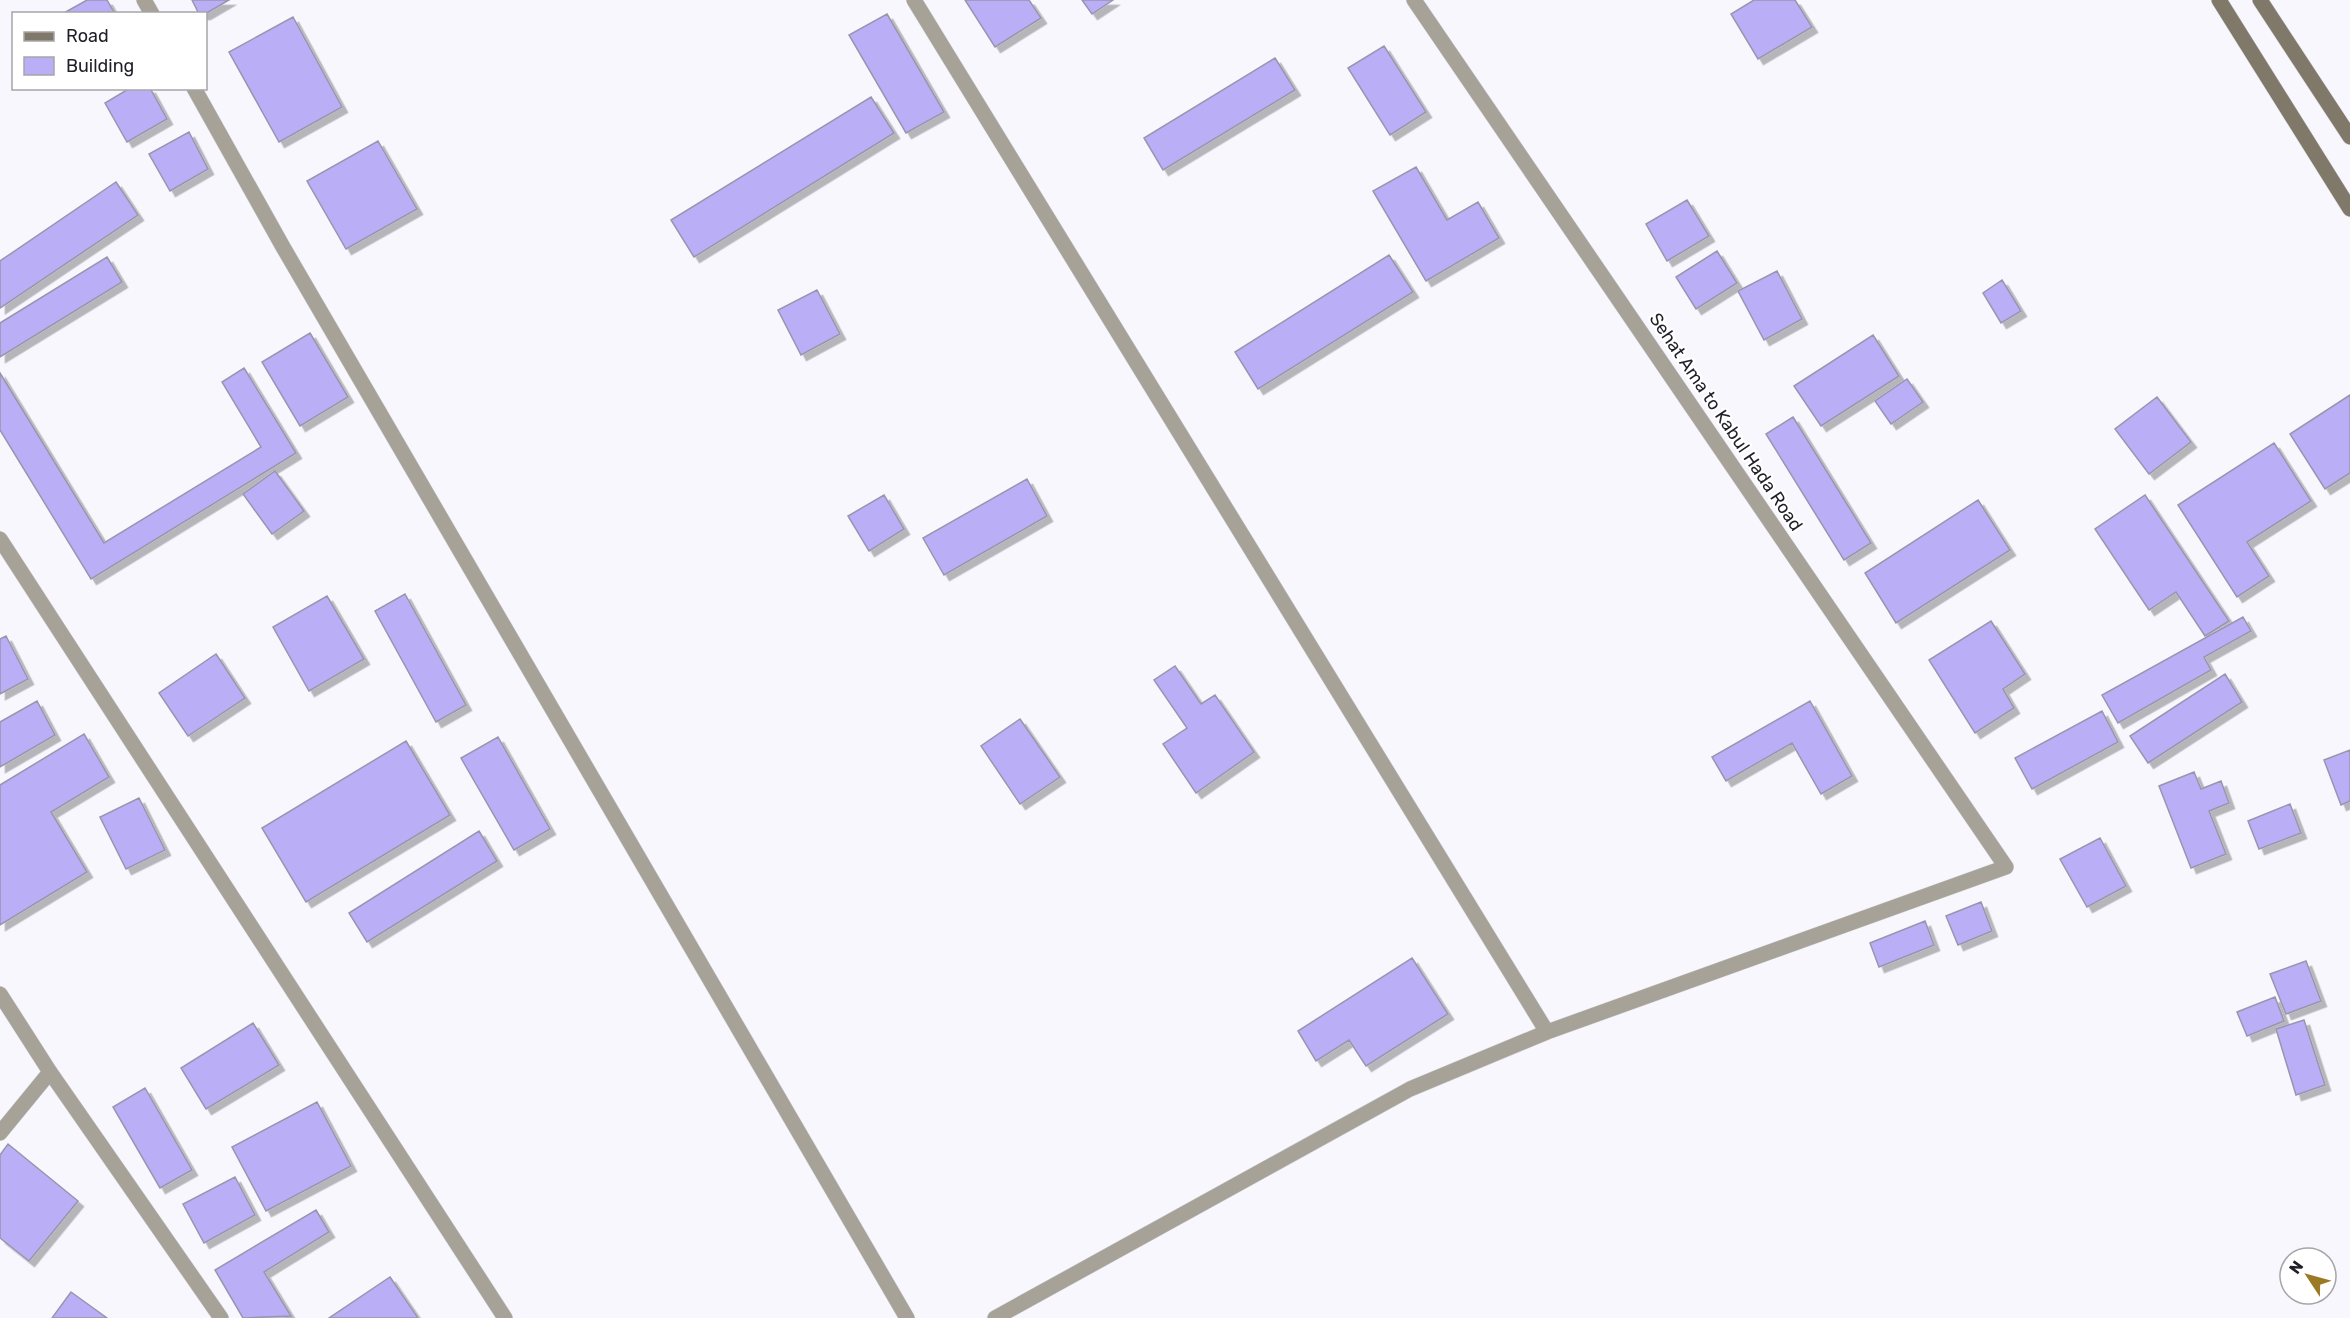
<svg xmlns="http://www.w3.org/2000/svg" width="2350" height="1318" viewBox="0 0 2350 1318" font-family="Rubik,sans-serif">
<defs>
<filter id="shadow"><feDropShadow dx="5.5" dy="5.5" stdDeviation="0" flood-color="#0004"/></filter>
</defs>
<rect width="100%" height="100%" fill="#f8f7fd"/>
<path fill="#baaff7" stroke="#9895ae" stroke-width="1.5" filter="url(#shadow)" d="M87,0h20l8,14h-53z
M192,0h37l-24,14h-6z
M965,0h64l12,18 -46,29z
M1082,0h31l-21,14z
M1754,0h41l17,27 -54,32 -27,-45z
M887,14l57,98 -38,21 -57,-98z
M293,17l49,90 -63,35 -50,-90z
M1384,46l42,66 -36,23 -42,-67z
M1275,58l20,32 -132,80 -19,-32z
M130,88h20l17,31 -40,23 -22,-39z
M871,97l23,36 -200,124 -23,-37z
M189,132l19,37 -38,22 -21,-37z
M378,141l39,68 -71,40 -39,-68z
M1416,167l31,53 31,-18 21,36 -73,43 -53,-90z
M116,182l22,33 -138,93v-47z
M1687,200l22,36 -42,25 -21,-37z
M1717,251l20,32 -41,26 -20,-32z
M1389,255l24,37 -155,97 -23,-37z
M107,257l15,25 -122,75v-34z
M1777,271l25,48 -38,21 -26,-49z
M2002,280l19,31 -20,12 -18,-30z
M817,290l23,44 -39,21 -23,-45z
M310,333l38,64 -48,29 -38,-64z
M1873,335l26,41 -78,50 -27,-40z
M244,368l52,85 -205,126 -91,-149v-57l104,170 157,-96 -39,-65z
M1907,379l16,23 -32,22 -16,-23z
M2350,395v78l-25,16 -35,-55z
M2157,397l34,45 -42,32 -34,-45z
M1793,417l78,126 -27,17 -78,-126z
M2274,443l37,58 -64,41 22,34 -32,21 -59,-92z
M275,471l29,40 -32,23 -29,-40z
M1027,479l20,37 -103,59 -21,-37z
M884,495l20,34 -35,22 -21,-35z
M2145,495l84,126 -24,15 -29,-44 -27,18 -54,-81z
M1978,500l32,50 -114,73 -31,-50z
M405,594l61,111 -30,17 -61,-111z
M327,596l37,63 -55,32 -36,-64z
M2243,617l8,14 -47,26 7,13 -93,53 -16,-28z
M1991,621l34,53 -22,15 11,19 -39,25 -46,-73z
M6,636l22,43 -28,15v-55z
M216,654l29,44 -57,38 -29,-43z
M1175,666l26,38 14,-9 39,57 -58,41 -33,-49 24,-16 -33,-48z
M2225,674l17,28 -94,61 -18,-27z
M37,701l18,34 -55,32v-45z
M1810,701l42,75 -31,18 -29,-51 -66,38 -14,-24z
M2102,711l16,31 -86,47 -17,-31z
M1020,719l40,58 -40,27 -39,-58z
M84,734l25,43 -58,35 36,60 -87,53v-140z
M498,737l52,92 -36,21 -53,-92z
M406,741l44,74 -144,87 -44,-74z
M2350,750v51l-9,4 -17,-45z
M2194,772l7,17 20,-8 8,22 -20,8 17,43 -35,14 -32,-82z
M139,798l26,52 -39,19 -26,-52z
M2290,804l11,29 -42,16 -11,-28z
M479,831l18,30 -130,81 -18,-29z
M2100,838l26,48 -39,21 -27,-48z
M1981,902l11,29 -34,14 -12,-29z
M1925,921l9,24 -55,22 -9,-24z
M1412,958l36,56 -82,52 -17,-26 -33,21 -18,-30z
M2306,961l15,40 -35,13 -16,-40z
M2275,997l9,24 -37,15 -10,-24z
M2304,1020l21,65 -29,10 -20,-66z
M253,1023l26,42 -73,44 -25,-41z
M145,1088l47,82 -32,18 -47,-81z
M317,1102l34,64 -85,45 -34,-64z
M8,1144l70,57 -49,60 -29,-23v-83z
M235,1177l20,38 -51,28 -21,-39z
M316,1210l13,22 -65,40 27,44 -48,2 -28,-48z
M390,1277l28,41h-89z
M71,1292l36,26h-55z"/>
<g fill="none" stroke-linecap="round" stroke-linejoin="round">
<g stroke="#d5d4db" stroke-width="16">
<path id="minor" d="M144,0l8,14
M914,0l633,1032
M194,88l89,159 624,1071
M0,539l505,779
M0,994l50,78 171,246
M0,1133l50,-61
M995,1318l415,-229 137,-57 459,-165 -592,-867"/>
</g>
<g stroke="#d5d4db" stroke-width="16">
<path id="secondary" d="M2219,0l131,209
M2260,0l90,137"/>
</g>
<use href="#minor" stroke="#a7a297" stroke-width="15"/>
<use href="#secondary" stroke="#807869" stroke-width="15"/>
</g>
<g text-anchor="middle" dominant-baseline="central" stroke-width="4.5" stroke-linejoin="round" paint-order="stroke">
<g font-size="18" fill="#201f28" stroke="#fff">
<text transform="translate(1726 422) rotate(56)">Sehat Ama to Kabul Hada Road</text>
</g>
</g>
<rect x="12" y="12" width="195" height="78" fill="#ffffff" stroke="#a6a5a9" stroke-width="1.5"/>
<rect x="24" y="32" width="30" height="9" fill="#807869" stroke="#a6a5a9" stroke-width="1.5"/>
<text x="66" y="42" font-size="18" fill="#201f28">Road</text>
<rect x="24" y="57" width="30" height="18" fill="#baaff7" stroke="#a6a5a9" stroke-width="1.5"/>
<text x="66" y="72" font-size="18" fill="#201f28">Building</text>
<g transform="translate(2308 1276) rotate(306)"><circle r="28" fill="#ffffff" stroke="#a6a5a9" stroke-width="1.5"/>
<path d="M0-4.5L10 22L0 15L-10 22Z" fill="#9c7924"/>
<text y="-9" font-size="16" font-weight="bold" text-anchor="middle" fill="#201f28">N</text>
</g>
</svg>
